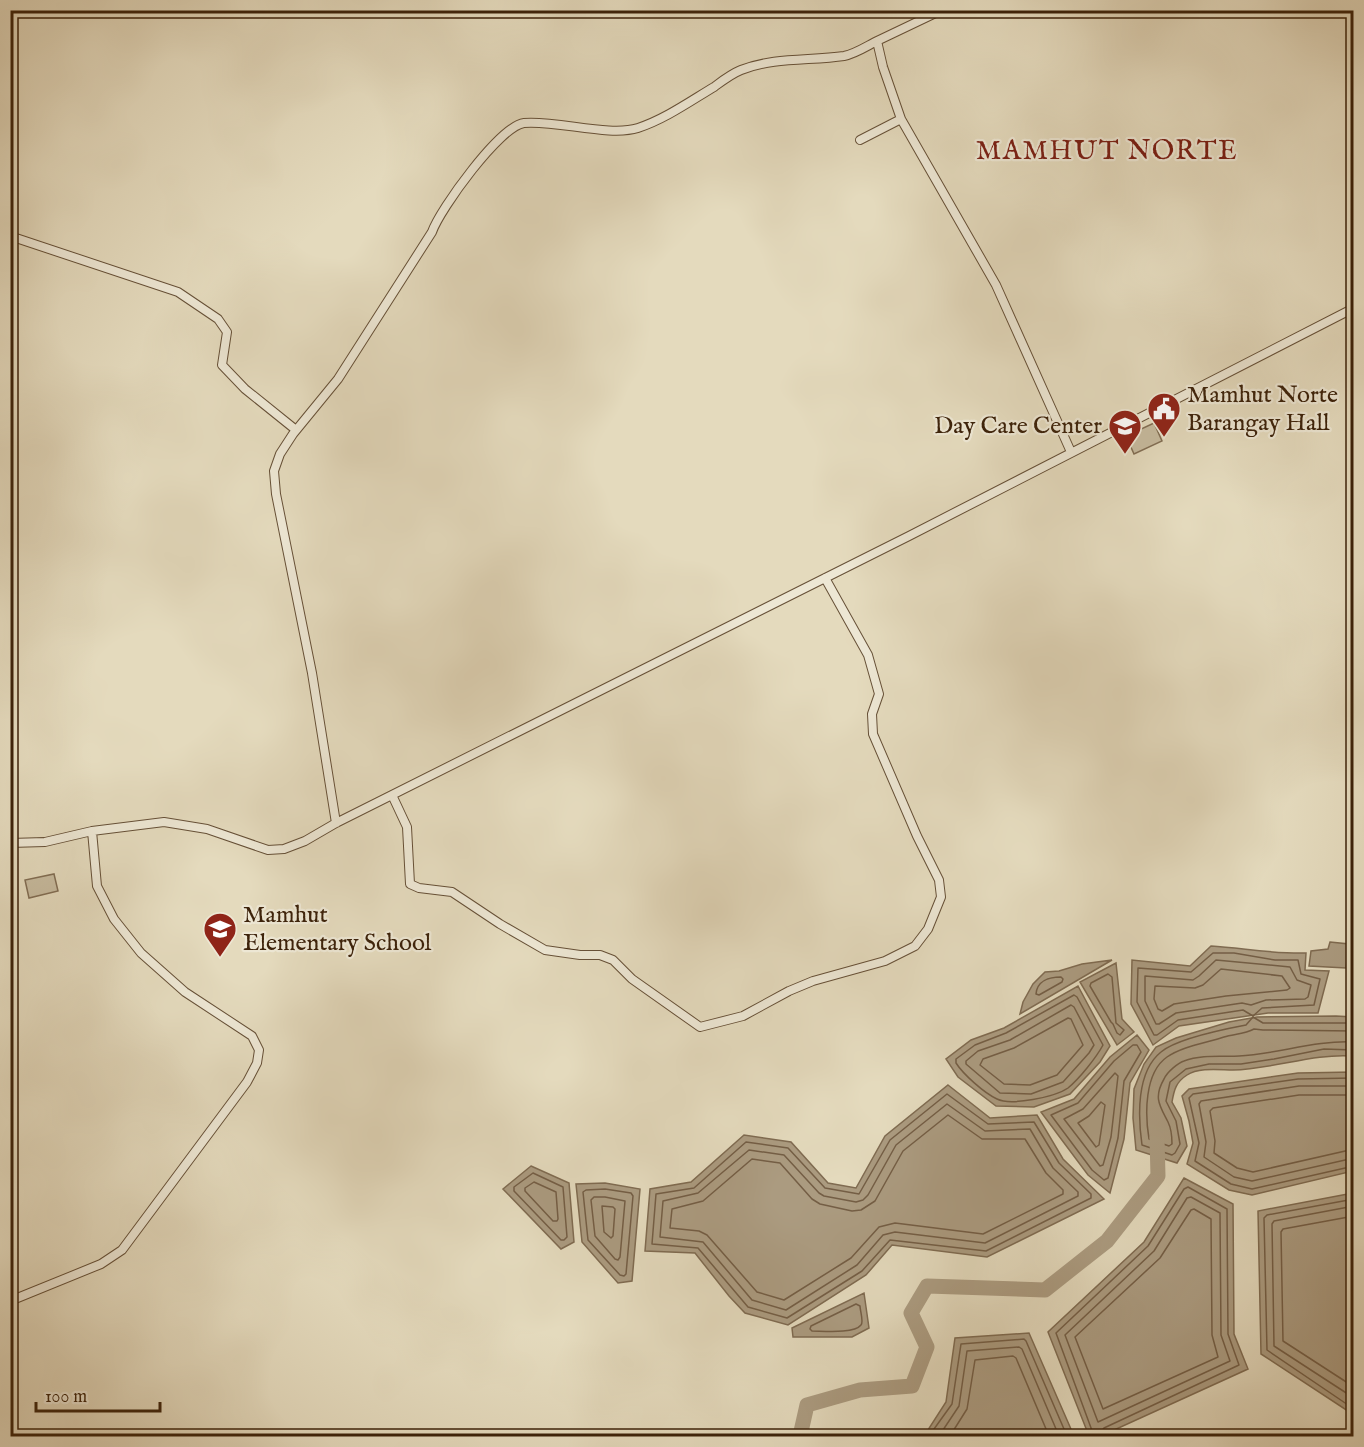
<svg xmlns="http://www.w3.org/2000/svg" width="1364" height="1447" font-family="'IM FELL English',serif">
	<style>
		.green { fill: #c7bb9f; stroke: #826e54; stroke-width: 1.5 }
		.water { fill: #ab9b80; stroke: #7f6b51; stroke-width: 1.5 }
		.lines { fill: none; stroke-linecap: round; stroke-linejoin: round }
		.shore { stroke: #745e45; stroke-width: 1.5 }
		.river { stroke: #ab9b80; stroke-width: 15 }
		.minor-casing { stroke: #665037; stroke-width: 10 }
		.minor { stroke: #ede7d4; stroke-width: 8 }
		.labels { text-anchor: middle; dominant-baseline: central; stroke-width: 4.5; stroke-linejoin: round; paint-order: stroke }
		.poi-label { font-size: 24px; fill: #3c220a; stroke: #ede7d4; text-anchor: start }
		.quarter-label { font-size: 27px; letter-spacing: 1.5px; fill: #7a1f14; stroke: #ede7d4 }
	</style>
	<rect width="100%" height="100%" fill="#e4dabd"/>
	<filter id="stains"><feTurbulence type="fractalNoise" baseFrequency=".00333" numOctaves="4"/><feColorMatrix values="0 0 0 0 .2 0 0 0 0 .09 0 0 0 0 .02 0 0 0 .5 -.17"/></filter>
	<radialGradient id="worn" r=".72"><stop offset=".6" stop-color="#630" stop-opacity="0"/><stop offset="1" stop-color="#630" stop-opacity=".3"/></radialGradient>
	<path class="green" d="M1154,423L1162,441L1134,454L1126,436Z
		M54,874L58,891L29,898L25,880Z"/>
	<path class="water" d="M1330,942L1349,944L1346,968L1309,966L1311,951L1328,949Z
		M1211,946C1243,948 1273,954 1306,953L1305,970L1329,971L1318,1013H1268L1179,1026L1153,1045L1131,1004L1132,960L1190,966Z
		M1112,960L1020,1014L1023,1002L1033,984L1045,972L1059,971L1082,964Z
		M1116,963L1122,1019L1134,1032L1117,1045L1080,982Z
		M1078,986L1110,1046L1100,1062L1070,1094L1034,1107L996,1106L958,1077L946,1059L971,1040L1004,1028Z
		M1336,1016L1353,1017V1056C1313,1053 1274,1069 1233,1070C1220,1070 1199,1067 1187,1075C1176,1082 1174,1090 1172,1102L1181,1118L1187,1146L1177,1163L1136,1150L1133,1118L1134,1089L1144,1064L1156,1047L1176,1038L1229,1022L1257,1017Z
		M1137,1035L1149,1050L1130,1083L1124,1139L1110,1193L1088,1175L1041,1112L1074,1099L1110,1057Z
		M1353,1072V1171L1252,1195L1229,1190L1187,1164L1193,1143L1189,1121L1182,1096L1189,1089L1298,1073Z
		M948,1085L990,1118L1037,1115L1063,1159L1104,1199L987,1257L892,1245L866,1275L788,1325L745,1313L729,1296L695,1253L645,1251L650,1189L691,1182L744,1135L791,1142L828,1183L856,1188L885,1136Z
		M531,1166L569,1183L574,1242L561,1249L503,1189Z
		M1184,1178L1233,1204L1234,1334L1248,1369L1101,1436H1089L1048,1332L1144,1242Z
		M605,1183L640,1189L632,1281L618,1283L582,1242L576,1184Z
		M1353,1193H1354L1353,1433L1348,1411L1261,1354L1258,1211Z
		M864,1293L869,1328L852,1337H793L792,1328Z
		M1029,1333L1074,1436H920L928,1430L946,1402L955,1338Z"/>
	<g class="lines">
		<path class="shore" d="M1213,953H1234L1275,960H1298L1301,974L1320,979L1314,1005L1262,1008L1253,1016L1243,1010L1178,1020L1157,1035H1154L1137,1002L1138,968L1191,972Z
			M1216,960L1290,967L1297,980L1311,985L1308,997L1305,999L1266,1000L1251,1005L1242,1003L1176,1013L1159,1024H1156L1145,1001V976L1193,980L1199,976Z
			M1221,969L1282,976L1290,988L1287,990L1226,996L1174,1004L1162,1011L1158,1009L1154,999L1155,986L1195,988L1203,985Z
			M1108,974L1112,977L1116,1023L1124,1030L1120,1035L1117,1033L1113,1024L1111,1022L1090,986L1091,983Z
			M1061,977L1063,979L1062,982L1039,995L1036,994C1037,981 1049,977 1061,977Z
			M1074,995L1077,997L1103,1045C1096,1058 1079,1079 1068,1088C1055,1097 1011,1106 997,1099C984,1093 963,1074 956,1063V1059L975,1045L1006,1033Z
			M1071,1005L1074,1007L1094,1045L1089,1053L1063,1082L1031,1094L1000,1093L966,1064V1061L978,1051L1010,1040Z
			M1068,1018L1071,1019L1083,1045L1057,1075L1030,1085L1004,1084L980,1065L983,1059L1014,1048Z
			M1354,1023H1263L1253,1017L1246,1025C1225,1029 1176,1039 1161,1052C1136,1072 1138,1117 1142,1145L1172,1155L1175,1153L1180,1144L1176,1121L1166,1101L1170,1082L1186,1069L1209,1064H1241L1274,1059L1324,1049L1354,1050
			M1354,1031L1263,1030L1254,1029C1245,1034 1234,1034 1224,1037C1206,1043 1183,1046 1167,1057C1144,1073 1145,1115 1149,1139L1169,1146L1172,1144C1172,1137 1171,1128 1168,1122C1160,1106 1153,1098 1164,1079C1167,1072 1178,1063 1184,1061C1202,1054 1222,1057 1239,1056C1278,1054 1315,1040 1354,1042
			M1133,1045H1137L1141,1052L1124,1081L1118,1138L1108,1178L1104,1180L1092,1170L1051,1115L1078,1103L1114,1061Z
			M1115,1073L1118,1076L1111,1137L1103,1165L1100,1166L1064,1119L1083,1109Z
			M1354,1078L1298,1079L1193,1094L1189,1098L1199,1143L1195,1161L1231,1184L1252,1189L1354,1166
			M1354,1086H1299L1201,1101L1199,1104L1206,1142L1204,1157L1234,1177L1252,1181L1354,1158
			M947,1094L988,1124L1034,1122L1059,1163L1091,1194V1198L986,1251L890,1240L862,1271L787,1318L748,1307L698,1248L652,1244L656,1194L694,1188L746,1142L788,1148L825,1188L859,1194L890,1140Z
			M1354,1095H1299L1213,1108L1210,1111L1215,1141L1214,1153L1237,1168L1253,1172L1354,1149
			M1101,1102L1105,1105L1099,1145L1096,1147L1078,1123L1089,1116Z
			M947,1104L985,1131L1030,1129L1053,1168L1078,1192V1196L985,1243L895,1232L883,1235L857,1265L786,1310L752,1300L703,1242L660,1237L663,1201L698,1193L749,1150L784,1155L819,1193L824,1196L856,1202L863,1200L868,1195L896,1145Z
			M948,1115L982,1139H1025L1046,1173L1063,1190V1194L983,1234L895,1223L879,1227L851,1258L784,1300L757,1292L707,1235L699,1231L670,1228L672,1209L703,1201L752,1159L780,1163L812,1199L820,1204L852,1211L861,1210L875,1201L903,1151Z
			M533,1173L563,1187L567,1237L564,1240H561L514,1191V1187Z
			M534,1182L556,1192L558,1219L557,1221H553L525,1191V1188Z
			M605,1189L631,1193L633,1196L626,1274L624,1276L620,1275L588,1240L583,1192L586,1190Z
			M594,1197H605L625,1201L620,1257L618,1260L615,1259L595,1236L591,1200Z
			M1191,1197L1220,1213L1221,1335L1230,1361L1098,1422L1065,1335L1154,1251L1187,1198Z
			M1354,1199L1267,1215L1264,1218L1267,1350L1354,1409
			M602,1206L613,1207L615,1209L613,1236L611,1238L604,1232Z
			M1354,1206L1274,1221L1272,1224L1274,1346L1354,1398
			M1194,1209L1211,1219L1212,1335L1218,1357L1103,1409L1075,1337L1160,1258L1191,1210Z
			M1354,1216L1283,1229L1281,1232L1283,1341L1354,1387
			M856,1304L860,1306C860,1311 864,1322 861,1325C854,1334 823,1331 812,1331L810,1329L811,1326Z
			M929,1436L952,1404L961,1344L1024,1339L1026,1341L1067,1436
			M939,1436L959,1406L967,1351L1019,1347L1022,1349L1059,1436
			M950,1436L967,1409L975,1360L1013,1356L1016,1358L1049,1436
			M1094,1436L1056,1333L1148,1246L1184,1189L1188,1187L1227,1209L1228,1334L1239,1365L1104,1428L1101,1432L1100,1436"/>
		<path class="river" d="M800,1436L807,1405L860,1390L912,1386L927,1347L911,1313L927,1286L1045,1290L1107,1241L1158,1176L1157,1138"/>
		<g class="minor-casing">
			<path id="minor" d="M942,10L877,41L883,67L901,119L996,285L1071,452
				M860,140L901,119
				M10,236L178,292L218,319L227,332L222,365L245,389L296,430
				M392,795L407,827L410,884L419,888L452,892L500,924L545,950L580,955H600L613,960L632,979L700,1027L743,1016L789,991L813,981L885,961L915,946L928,929L941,897L939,880L917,836L873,734L872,714L879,694L868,655L825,578
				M336,823L312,673L276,494L274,471L280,454L293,434L338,379L432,232C440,209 500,126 524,123C557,120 609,137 638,128C665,119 689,102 714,87C722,81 731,74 741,70C774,57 810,61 844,56C855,54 867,46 877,41
				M10,843L45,842L92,831L164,822L207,829L268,850L284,849L305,841L336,823L909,536L1354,308
				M10,1301L101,1264L122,1250L247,1082L257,1063L259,1050L252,1036L185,992L141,953L114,919L97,886L92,831"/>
		</g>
		<use href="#minor" class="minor"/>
	</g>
	<defs>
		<g id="civic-pin" transform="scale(1.725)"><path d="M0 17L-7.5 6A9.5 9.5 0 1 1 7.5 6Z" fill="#8f2418" stroke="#ede7d4"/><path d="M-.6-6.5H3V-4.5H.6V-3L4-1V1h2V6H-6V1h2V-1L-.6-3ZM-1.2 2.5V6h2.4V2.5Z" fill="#fff"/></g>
		<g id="school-pin" transform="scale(1.725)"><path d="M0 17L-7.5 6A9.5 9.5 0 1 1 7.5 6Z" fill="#8f2418" stroke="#ede7d4"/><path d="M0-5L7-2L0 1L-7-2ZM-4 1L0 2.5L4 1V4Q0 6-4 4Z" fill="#fff"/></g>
	</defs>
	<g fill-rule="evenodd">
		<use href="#civic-pin" x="1164" y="409"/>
		<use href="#school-pin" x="1125" y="426"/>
		<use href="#school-pin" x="220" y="929"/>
	</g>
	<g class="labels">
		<g class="poi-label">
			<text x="1187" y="395">Mamhut Norte<tspan x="1187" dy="28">Barangay Hall</tspan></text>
			<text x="1102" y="426" text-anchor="end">Day Care Center</text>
			<text x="243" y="915">Mamhut<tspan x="243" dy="28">Elementary School</tspan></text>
		</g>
		<g class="quarter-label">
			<text x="1107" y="152">MAMHUT NORTE</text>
		</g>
	</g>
	<rect width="1364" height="1447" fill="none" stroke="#e4dabd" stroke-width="36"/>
	<rect x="12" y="12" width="1340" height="1423" fill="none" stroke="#3c220a" stroke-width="3"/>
	<rect x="18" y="18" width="1328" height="1411" fill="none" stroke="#3c220a" stroke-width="1.5"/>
	<path d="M36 1402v9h124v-9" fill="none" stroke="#3c220a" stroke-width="3"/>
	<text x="45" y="1402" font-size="18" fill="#3c220a" stroke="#ede7d4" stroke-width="4.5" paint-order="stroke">100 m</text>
	<rect width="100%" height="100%" filter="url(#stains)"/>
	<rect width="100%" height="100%" fill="url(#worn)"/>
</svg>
